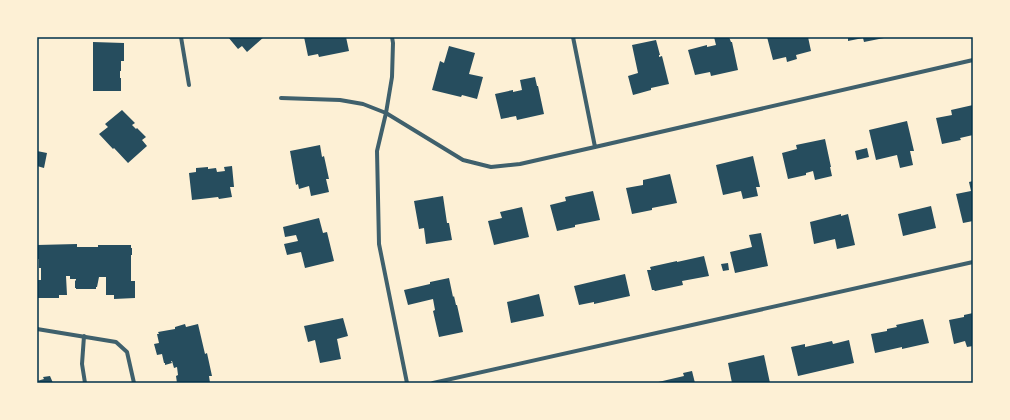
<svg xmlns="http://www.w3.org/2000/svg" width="1010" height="420" font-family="'Exo 2',sans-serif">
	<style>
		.building { fill: #264d5e }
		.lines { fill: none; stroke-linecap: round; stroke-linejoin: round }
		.minor { stroke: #3f606c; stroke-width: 4 }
		.neatline { fill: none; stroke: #003049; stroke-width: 1.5 }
	</style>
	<rect width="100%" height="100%" fill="#fdf0d5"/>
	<path class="building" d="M228,37H264L247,52L242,46L238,49Z
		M304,37H346L349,51L319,57L318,54L308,56Z
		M714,37H729L731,42H732L738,70L711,76L710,72L695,75L688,50L707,45V47L716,45Z
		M767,37H808L811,51L796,55L797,59L787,62L786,57L773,60Z
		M848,37H884V38L864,42L863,38L848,41Z
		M656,40L660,55H659V57L662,56L669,84L651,88V90L633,95L628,76L638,73L632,45Z
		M93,42L124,43V61H121V71H120V78H121V91H93Z
		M449,46L475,53L469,74L483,77L477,99L462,95L461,97L432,90L440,61L444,63Z
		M535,77L537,86H538L544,114L517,120L516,116L501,119L495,94L513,90V92L522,90L520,80Z
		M973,105V135L960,138L961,140L942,144L936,118L952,115L951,110Z
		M122,110L135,123L132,125L136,129L137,128L146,137L142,140L147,146L128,163L114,148L113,149L99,134L108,127L105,124Z
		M907,121L914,151H910L913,165L900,168L897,155L876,160L869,130Z
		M825,139L831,167H830L832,176L815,180L813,171L806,173V175L788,179L782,153L797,149L796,145Z
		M320,145L322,157L324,156L329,179H326L329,192L311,196L309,186L299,189L298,184L296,185L290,151Z
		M867,148L869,157L857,160L855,151Z
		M37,151L47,153L44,168L37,166Z
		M753,156L760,187H756L758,196L743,199L741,191L723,195L716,165Z
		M232,166L234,187H230L232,197L219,199L218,197L192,200L189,173L196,172V168L208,167V169L216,168L217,172L225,171L224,167Z
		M670,174L677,203L652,208V210L632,214L626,188L643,185V180Z
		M973,181V221L963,223L956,194L971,191L969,182Z
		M593,191L600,220L575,225V227L557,231L550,205L566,201L565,197Z
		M443,196L447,223H449L452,240L426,244L424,228L419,229L414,201Z
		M931,206L936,228L903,236L898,214Z
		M522,207L529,237L494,245L488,221L502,218L500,212Z
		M841,214V216L848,214L855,245L837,249L835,239L814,244L810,222Z
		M319,218L323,233L327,232L334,261L305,268L301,252L287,255L284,244L298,241L296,235L285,237L283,227Z
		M761,233L768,266L735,273L730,252L752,247L749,235Z
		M77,244V247H98V245H131V248H132V255H131V281H135V298L114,299V295H106V277H99L97,287H96V289H76V288H75V281L76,280V279H70V276H66L67,295H59V298H37V280H41V268H39V259H37V245Z
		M704,256L709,276L682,281L683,285L655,291L654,290H652L647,270H651L650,267L677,261V262Z
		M728,263L729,270L723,271L721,264Z
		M625,274L630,296L594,304V302L579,305L574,286Z
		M449,278L453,297L454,296L456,305H457L463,332L439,337L433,311L435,310L433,299L408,305L404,290L430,284V282Z
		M539,294L544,316L511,323L507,302Z
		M973,313V346L967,347L965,341L954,344L949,320L964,317V315Z
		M343,318L348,336L337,339L341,359L320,363L315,340L308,342L304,326Z
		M923,319L929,343L902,349V347L875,353L871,334L887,331V329L897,327L896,325Z
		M185,324L186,327L198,324L205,354L207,353L212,376H209L210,383H177L176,376L178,375L177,367L174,368L172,361H171L172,363L165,365V363H164L162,354L157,355L154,344L159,343L157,334H159L158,332L175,329V327Z
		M849,340L854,363L798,376L791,347L805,344V347L832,341L833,344Z
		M764,355L770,383H732L728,363Z
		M692,371L695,383H654L684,376L683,373Z
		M50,376L53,383H37V381L44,379L43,377Z"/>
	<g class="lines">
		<path class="minor" d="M181,37L189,85
			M392,37L393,43L392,77L386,113L377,151L379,244L407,383
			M573,37L595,147
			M281,98L340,100L363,104L386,113L463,160L491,167L520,164L595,147L973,60
			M37,329L116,342L127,352L134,383
			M84,336L82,364L85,383
			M433,383L973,262"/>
	</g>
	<rect width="1010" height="420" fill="none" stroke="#fdf0d5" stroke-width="76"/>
	<rect x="38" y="38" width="934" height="344" class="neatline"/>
</svg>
